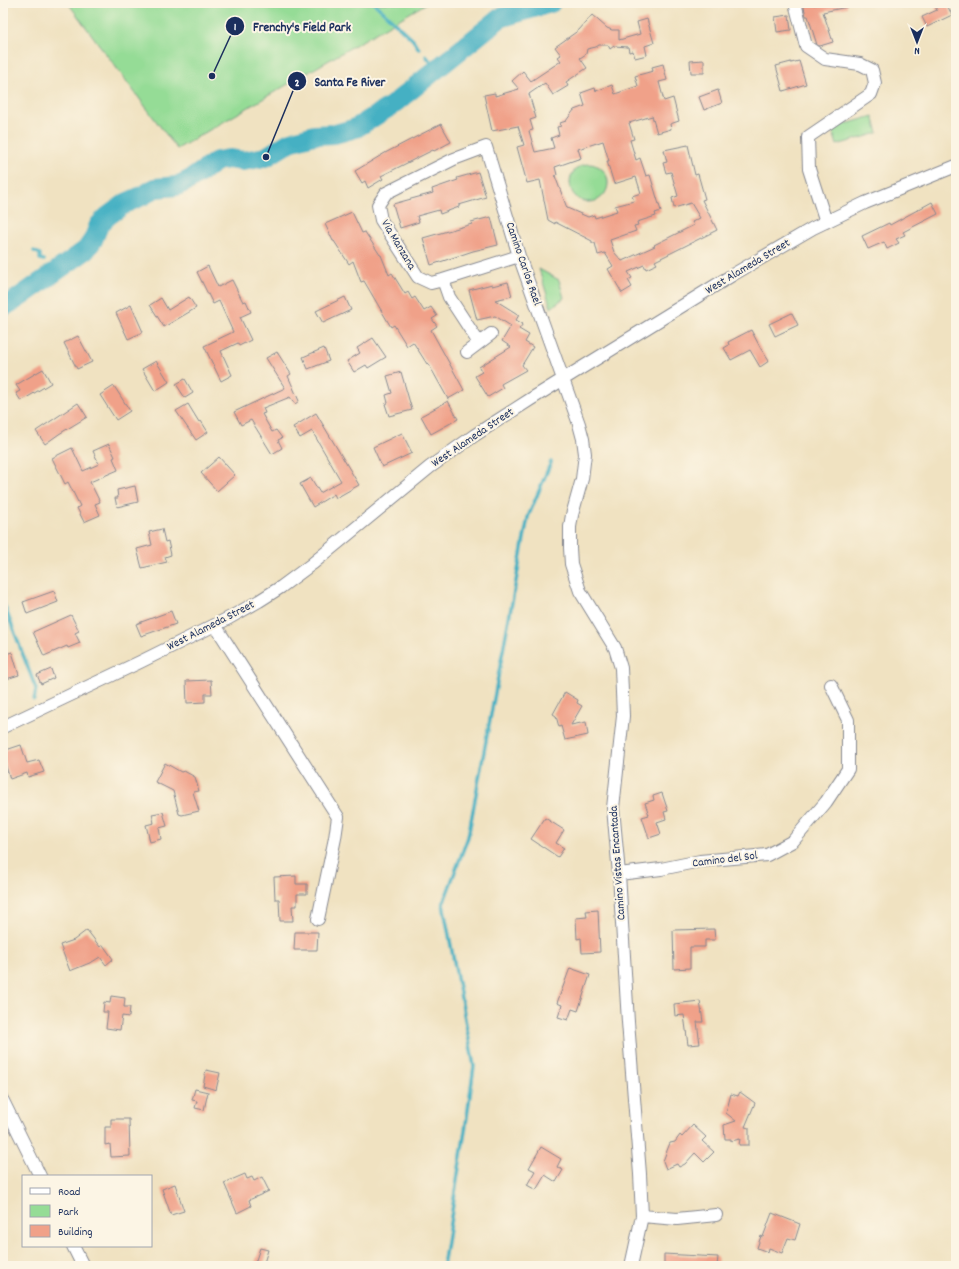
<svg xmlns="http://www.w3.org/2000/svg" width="959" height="1269" font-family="Dekko,sans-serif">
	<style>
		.green { fill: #95dc96; stroke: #58867a }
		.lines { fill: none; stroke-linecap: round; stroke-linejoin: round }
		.stream { stroke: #45b0c3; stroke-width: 3.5 }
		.river { stroke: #45b0c3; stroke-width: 20 }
		.building { fill: #f0a189; fill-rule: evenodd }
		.minor-casing { stroke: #868890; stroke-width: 14 }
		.minor { stroke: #fff; stroke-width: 12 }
		.labels { text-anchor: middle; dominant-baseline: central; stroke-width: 4; stroke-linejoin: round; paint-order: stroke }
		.street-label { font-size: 12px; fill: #1b2f5e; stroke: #fcf5e5 }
		.leader { fill: none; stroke: #1b2f5e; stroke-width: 1.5 }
		.callout-dot { fill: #1b2f5e; stroke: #fcf5e5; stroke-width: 1.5 }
		.mark-label { font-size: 12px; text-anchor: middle; font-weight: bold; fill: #fff }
		.callout-label { font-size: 13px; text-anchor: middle; font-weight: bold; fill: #1b2f5e; stroke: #fcf5e5; stroke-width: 4; stroke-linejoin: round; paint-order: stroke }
	</style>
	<rect width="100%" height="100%" fill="#fcf5e5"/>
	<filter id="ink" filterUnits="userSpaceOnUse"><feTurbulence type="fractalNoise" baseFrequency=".025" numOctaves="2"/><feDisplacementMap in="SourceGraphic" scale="8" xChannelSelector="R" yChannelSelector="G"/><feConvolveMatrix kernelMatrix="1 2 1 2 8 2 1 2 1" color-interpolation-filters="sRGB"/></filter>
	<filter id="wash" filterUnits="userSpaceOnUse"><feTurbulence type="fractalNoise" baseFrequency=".012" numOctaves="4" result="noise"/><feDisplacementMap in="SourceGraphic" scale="16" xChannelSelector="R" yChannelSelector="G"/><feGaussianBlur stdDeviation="0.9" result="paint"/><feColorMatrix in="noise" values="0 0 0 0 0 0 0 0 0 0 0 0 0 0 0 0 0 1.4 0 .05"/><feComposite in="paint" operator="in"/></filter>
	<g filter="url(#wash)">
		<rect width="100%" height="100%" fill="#f0e2c1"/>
		<path class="green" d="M68,3H427L177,149Z
			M873,116L878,133L837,145L832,128Z
			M570 183a19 19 0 1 1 38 0a19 19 0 1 1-38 0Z
			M539,269L559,280L564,298L551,308Z"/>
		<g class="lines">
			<path class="stream" d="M374,3L413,40L419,49
				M426,56L437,69
				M34,251L40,254V259L44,260
				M3,602L36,689L34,700
				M443,1266L465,1131L474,1066L443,904L468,837L528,517L551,462"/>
			<path class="river" d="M3,307L17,299L86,250L93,240L99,225L108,216L126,203L144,195L155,188L177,186L191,179L217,161L229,159L243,161L266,157L290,142L314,135L335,134L356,128L391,106L500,18L551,3"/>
		</g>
		<g id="blocks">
			<path class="building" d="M803,3H813L814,5L825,3H847V7L823,12L833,42L820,46L817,45L808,16H806Z
				M933,3H946L952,15L927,27L922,17L937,10Z
				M592,15L607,28L612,30H619V40L640,34L637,22L647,19L654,43L645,46L647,55L635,58L633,51L629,52L628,47L614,46L610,49L608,45H599L596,47L587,49L586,54L580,58L587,68L566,82L568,86L553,95L545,83L529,94L536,118L530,120L533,130L529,131L535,152L554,148L551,138L559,135L557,127L561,126L560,123L566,121L574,110L585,106L581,93L595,88L596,91L612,85L615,94L638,86L635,76L653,71L652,67L663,64L667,80L659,82L664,101L673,98L679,121L670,124L671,129L657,133L652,116L629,123L634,139L630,140L636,160L640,158L646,176L650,175L661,211L655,213L656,216L637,222L638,225L634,226L636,231L610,240L614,252L622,261L655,246L654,245L694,225L692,222L700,218L691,203L674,208L672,198L678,196L671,172L666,173L663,163L667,162L664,150L688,145L695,175L698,174L705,199L702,200L717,230L655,261L657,264L646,269L644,265L628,272L632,278L628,280L632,287L622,293L608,269L613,266L605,253L598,255L595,243H592V241L555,222V224L548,220L540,180L527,183L517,147L524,145L518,126L492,131L484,95L495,93V96L519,89L512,81L523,71L531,81L561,61L558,57L561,55L555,47L579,30ZM603,141L609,161H607L614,184L636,177L641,193L632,196L634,201L615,206L617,211L595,218L594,215L588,217L567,208L555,176L557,175L555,167L581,158L578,149Z
				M789,15L791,30L777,32L775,17Z
				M704,60V73H691L690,61Z
				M799,61L806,84L783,91L776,66L791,62V63Z
				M718,90L722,103L704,110L699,97Z
				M441,124L451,142L434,151L433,150L381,176L383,179L368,188L365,181L362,183L355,171L385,153Z
				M478,172L486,197L459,205V207L440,214L439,210L417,216L419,222L400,228L393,204L433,193L432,189L458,180L457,178Z
				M932,202L938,214L903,232L905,235L896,239L899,243L887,249L884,242L868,249L862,236L889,223L890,225Z
				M352,212L362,233L365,232L380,255H381L389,275L392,273L405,294L408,292L412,299L415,297L424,311L431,307L437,316L432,319L437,326L431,330L464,390L448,399L428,363L427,364L413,342L407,346L394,325L391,327L364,281L361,282L353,261L349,264L334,241H333L325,224Z
				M491,217L498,245L473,251L431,265L423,238L472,224L471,222Z
				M208,266L218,287L232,280L243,302L246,301L251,312L240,317L251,340L239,346L238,343L221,351L232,375L221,381L204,346L233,332L219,301L213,304L197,272Z
				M508,282L512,296L495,300L519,315L516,320L523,324L519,329L529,335L525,342L533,347L522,365L526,370L501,384L503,388L488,397L475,376L482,372L479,367L511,347L502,341L511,326L495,316L477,320L469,290L492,284V286Z
				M189,297L196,308L164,327L150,305L161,298L168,310Z
				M345,297L351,310L323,323L316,311Z
				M131,305L143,332L128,339L116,313Z
				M792,313L798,325L775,336L769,324Z
				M751,330L761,349L769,361L760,367L750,350L731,360L724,348L729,345L728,342Z
				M78,336L92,362L77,369L64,343Z
				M373,338L386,357L368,368L366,365L354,372L347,361L360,353L357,348Z
				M324,348L329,361L308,369L303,357Z
				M277,352L291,374L288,376L299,401L295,404L290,397L263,408L265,413L262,414L272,432L276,430L282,438L278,440L282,448L272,454L251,420L241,425L234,412L285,388L266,358Z
				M156,361L169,382L155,391L142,369Z
				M43,369L51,383L21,401L16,393L20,391L16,385Z
				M401,372L412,410L389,416L385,404L388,403L386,395L392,393L387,376Z
				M185,379L193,393L185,398L176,384Z
				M114,386L130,411L116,420L100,395Z
				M448,401L458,419L431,434L421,416Z
				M78,403L87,417L59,434L45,444L36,431Z
				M188,404L199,422L201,421L208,432L196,440L176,411Z
				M316,413L359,485L336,498L334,494L313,507L300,484L311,478L320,493L341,481L312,431L300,438L293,427Z
				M402,433L412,453L382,467L373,447Z
				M109,444L115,457L113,458L118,470L90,482L100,502L95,504L100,515L84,522L77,508L80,506L68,482L65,484L52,458L72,448L83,471L99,464L93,451Z
				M219,457L235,475L217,491L201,473Z
				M135,486L138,502L117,507L115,498H118L117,490Z
				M162,529L165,542L168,541L171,555L165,557L167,562L142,568L137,549L152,545L149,532Z
				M54,591L58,602L27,614L23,602Z
				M171,611L176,624L141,636L136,624Z
				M71,615L79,631L75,633L80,643L68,648L67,646L44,656L33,632Z
				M12,652L19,675L3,680V655Z
				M51,669L54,678L41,684L37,675Z
				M211,680L212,694H205V702L187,703L186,681Z
				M565,692L578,700L577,703L582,706L571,725L586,722L588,735L565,740L561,726L559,727L556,716L553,714Z
				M21,745L27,763L39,760L44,772L28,777L27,773L10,779L3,757V751Z
				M165,763L181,772L184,771L195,777L199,791L193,792L199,811L182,815L179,814L173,791L155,782Z
				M662,793L668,811L664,812L666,819L657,822L661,834L649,838L642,817L649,815L645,803L654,800L653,796Z
				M163,812L167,826L159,828L161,839L150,842L146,825L154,823L152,814Z
				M545,818L564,830L556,843L564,848L558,857L531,839Z
				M296,876V884H307V894H297V906H292L293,921H280L279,899H275L274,877Z
				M598,910L600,952L582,953L581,938L577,939L576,918L587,917L586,911Z
				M714,929L715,940H705V947H690V968L674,969L673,930Z
				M87,930L100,947L103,945L113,959L106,965L100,957L92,962L70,971L60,945L74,940Z
				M295,932H318L317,950H294Z
				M570,968L590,975L578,1011L572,1009L568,1020L558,1017L562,1005L557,1003Z
				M111,996L125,998L124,1007H130L129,1017L122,1016L120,1030L106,1028L108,1012H103L104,1002L110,1003Z
				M700,1001L703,1022H697L700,1044L688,1045L684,1015L675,1016L674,1004Z
				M206,1070L220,1073L216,1090L203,1086Z
				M195,1089L208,1092L204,1110L195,1108L197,1101L192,1100Z
				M740,1092L755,1103L745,1127L749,1128V1145H739L740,1139L731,1141V1139H725L724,1125L736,1121L726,1113L731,1094L738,1096Z
				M111,1119H129L130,1156L111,1157L110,1144L105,1145V1127H111Z
				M693,1125L706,1137L702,1141L714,1152L704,1162L695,1153L685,1164L679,1167L677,1164L666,1169L663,1161L670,1143L675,1142L680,1135L682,1137Z
				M541,1147L561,1159L557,1167L563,1170L556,1182L545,1175L536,1190L527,1185L535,1171L529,1168Z
				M245,1174L247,1179L252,1177L254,1181L262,1177L269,1191L249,1200L251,1206L237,1213L224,1183Z
				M175,1184L184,1211L171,1215L162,1189Z
				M772,1213L800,1224L795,1240L788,1238L782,1253L769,1248L768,1252L757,1248L761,1236L763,1237Z
				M260,1248L268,1250L263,1266H254Z
				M664,1254L718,1257L717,1266H664Z"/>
		</g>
	</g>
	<g filter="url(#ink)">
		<use href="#blocks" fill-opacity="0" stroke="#868890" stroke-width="1"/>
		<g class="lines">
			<g class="minor-casing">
				<path id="minor" d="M795,3L806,46L825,59L860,64L872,70L875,83L871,94L808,137L809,169L826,222
					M519,256L443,280L431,283L418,277L381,220L378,205L386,193L454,159L486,147L519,256L579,424L583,439L585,454L582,479L572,515L570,527V548L571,564L580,591L615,648L621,668L623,716L613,808L619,874L628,1022L640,1174L642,1216L631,1266
					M443,280L449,297L479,343
					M467,352L491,334
					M215,625L338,817L335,838L318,919
					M3,727L140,662L229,618L259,601L281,587L312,564L430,467L475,435L531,399L734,274L813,228L865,203L956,166
					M619,874L661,869L700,861L767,855L793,841L826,802L848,769V720L831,685
					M3,1101L40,1176
					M642,1216L677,1219L716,1215
					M73,1246L83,1266"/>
			</g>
			<use href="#minor" class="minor"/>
		</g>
	</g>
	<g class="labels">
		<g class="street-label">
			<text transform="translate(398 245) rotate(59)">Via Manzana</text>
			<text transform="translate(523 264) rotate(71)">Camino Carlos Rael</text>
			<text transform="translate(748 267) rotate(-31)">West Alameda Street</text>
			<text transform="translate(473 438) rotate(-34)">West Alameda Street</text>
			<text transform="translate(211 626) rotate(-27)">West Alameda Street</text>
			<text transform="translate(725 860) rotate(-7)">Camino del Sol</text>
			<text transform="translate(618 863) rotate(-94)">Camino Vistas Encantada</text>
		</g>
	</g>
	<path class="leader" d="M212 76L235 26M266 157L297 81"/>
	<g class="callout-dot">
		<circle cx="212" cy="76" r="4"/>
		<circle cx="266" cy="157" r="4"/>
		<circle cx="235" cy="26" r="10"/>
		<circle cx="297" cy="81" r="10"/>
	</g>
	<g class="mark-label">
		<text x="235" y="30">1</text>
		<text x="297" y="86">2</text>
	</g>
	<g class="callout-label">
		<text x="302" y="31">Frenchy's Field Park</text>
		<text x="350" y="86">Santa Fe River</text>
	</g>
	<rect width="959" height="1269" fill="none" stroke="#fcf5e5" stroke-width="16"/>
	<rect x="22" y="1175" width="130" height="72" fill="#fcf5e5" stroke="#a2a6af"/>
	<rect x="30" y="1188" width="20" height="6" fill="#ffffff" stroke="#a2a6af"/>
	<text x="58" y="1195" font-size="12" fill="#1b2f5e">Road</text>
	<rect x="30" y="1205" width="20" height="12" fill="#95dc96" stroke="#a2a6af"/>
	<text x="58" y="1215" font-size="12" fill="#1b2f5e">Park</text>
	<rect x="30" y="1225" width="20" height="12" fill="#f0a189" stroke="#a2a6af"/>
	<text x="58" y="1235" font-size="12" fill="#1b2f5e">Building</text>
	<g transform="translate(917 42) rotate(180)" stroke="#fcf5e5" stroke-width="3" paint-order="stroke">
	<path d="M0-3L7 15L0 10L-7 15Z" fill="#1b2f5e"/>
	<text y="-6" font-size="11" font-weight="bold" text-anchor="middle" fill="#1b2f5e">N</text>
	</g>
</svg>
